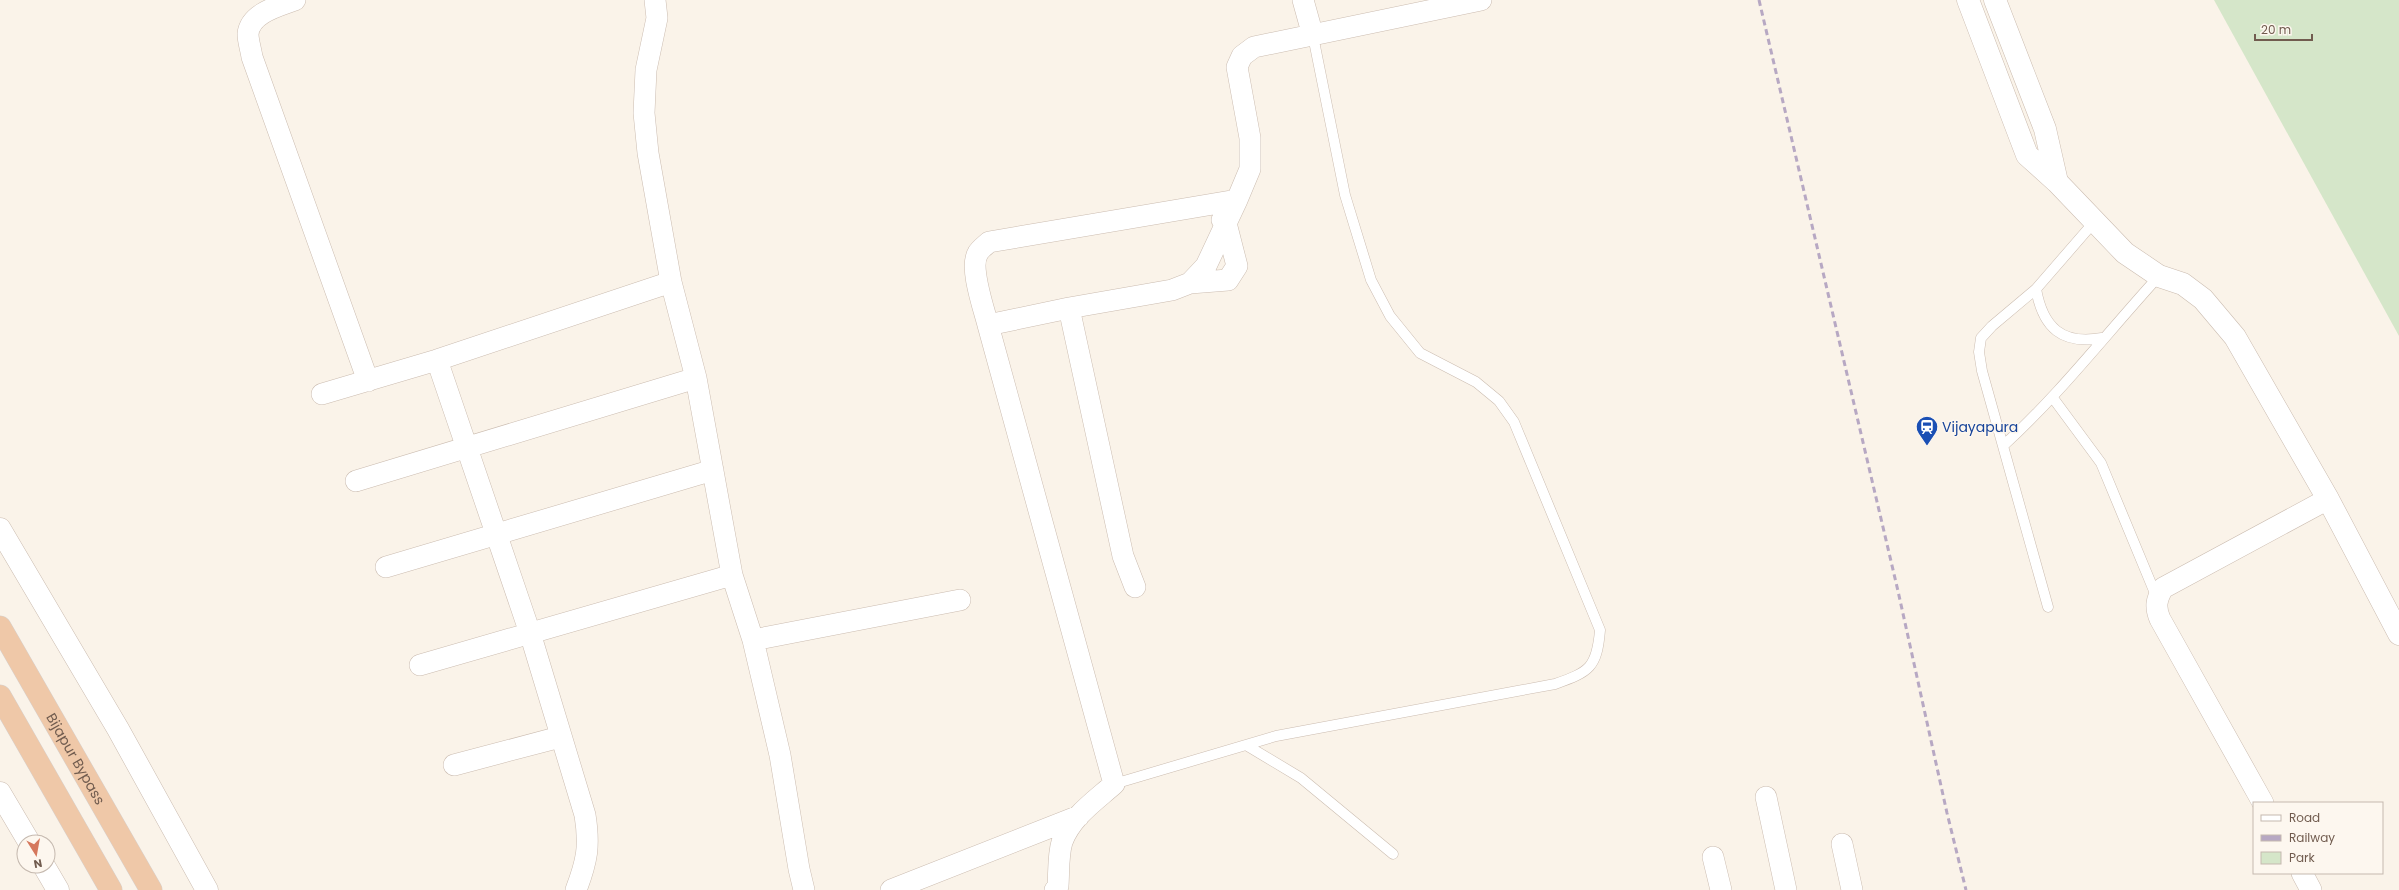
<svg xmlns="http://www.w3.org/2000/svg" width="2399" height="890" font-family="Poppins,sans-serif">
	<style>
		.green { fill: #d5e6c9 }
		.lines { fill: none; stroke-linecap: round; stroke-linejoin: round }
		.service-casing { stroke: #cbbcb0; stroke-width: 11 }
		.minor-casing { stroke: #cbbcb0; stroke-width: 22 }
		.tertiary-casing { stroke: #cbbcb0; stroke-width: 23 }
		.trunk-casing { stroke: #d7d1ce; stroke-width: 23 }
		.service { stroke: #fff; stroke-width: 10 }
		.minor { stroke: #fff; stroke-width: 21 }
		.tertiary { stroke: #fff; stroke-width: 22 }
		.trunk { stroke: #efc8a8; stroke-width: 22 }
		.rail { stroke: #b7a8c3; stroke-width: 3; stroke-dasharray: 6 4; stroke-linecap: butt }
		.labels { text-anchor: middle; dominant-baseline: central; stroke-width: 3; stroke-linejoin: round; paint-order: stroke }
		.transit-label { font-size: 14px; fill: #164399; stroke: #fdf7ef; text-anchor: start }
		.street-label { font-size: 14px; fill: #715c4f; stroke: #fdf7ef }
	</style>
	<rect width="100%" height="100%" fill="#faf3e9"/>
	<path class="green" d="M2214,0H2399V336Z"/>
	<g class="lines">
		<g class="service-casing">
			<path id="service" d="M2036,289C2043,328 2062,345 2102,338
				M2053,398L2101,463L2157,598
				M2004,445C2060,394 2107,333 2159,276
				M2048,607L1982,371L1979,352L1981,338L1992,326L2036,289L2095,221
				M1246,745L1301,778L1393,854
				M1114,784L1276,736L1555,684C1589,672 1597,668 1600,630L1514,422L1499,401L1476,382L1420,353L1390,316L1371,280L1345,195L1313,36"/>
		</g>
		<g class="minor-casing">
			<path id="minor" d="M295,0C279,6 250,13 248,34C248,41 251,50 252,57L368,381
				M655,0L657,18L646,70L644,113L648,153L671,282L696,378L732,575L753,640L780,755L799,869L804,890
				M1303,0L1313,36
				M1190,283L1228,280L1237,266L1226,223L1222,220
				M1069,308L1123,556L1135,587
				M988,325L1069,308L1172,290L1190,283L1206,266L1237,200
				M437,360L530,633L585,815C590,846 587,861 576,890
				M322,394L437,360L671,282
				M356,481L696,378
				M386,567L713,470
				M753,640L960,600
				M420,665L732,575
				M454,765L560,737
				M1766,797L1786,890
				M2263,803L2160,619C2155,607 2156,600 2163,588L2328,499
				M1842,844L1852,890
				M1713,857L1721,890
				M2302,873L2311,890
				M891,890L1079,816
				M1055,890L1058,886C1059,872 1058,855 1062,842C1071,817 1095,801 1114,784L988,325C984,309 969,267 978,253C980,249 986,245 989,242L1237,200L1250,169V138L1237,67L1242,56L1254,47L1481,0"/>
		</g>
		<g class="tertiary-casing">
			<path id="tertiary" d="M1968,0L2027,155L2057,182L2125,253L2159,276L2183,284L2203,299L2235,337L2328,499L2399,634
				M1995,0L2045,129L2057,182
				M0,529L118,729L207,890
				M0,793L29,842
				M44,866L58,890"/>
		</g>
		<g class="trunk-casing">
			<g id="trunk">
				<path id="s1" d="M0,627L151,890"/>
				<path d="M0,696L111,890"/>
			</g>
		</g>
		<use href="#service" class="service"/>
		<use href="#minor" class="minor"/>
		<use href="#tertiary" class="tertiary"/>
		<use href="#trunk" class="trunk"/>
		<path class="rail" d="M1759,0L1898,591L1947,813L1966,890"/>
	</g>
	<defs>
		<g id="station-pin" transform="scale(1.15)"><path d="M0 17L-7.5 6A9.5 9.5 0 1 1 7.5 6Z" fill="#1a4fb4" stroke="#fdf7ef"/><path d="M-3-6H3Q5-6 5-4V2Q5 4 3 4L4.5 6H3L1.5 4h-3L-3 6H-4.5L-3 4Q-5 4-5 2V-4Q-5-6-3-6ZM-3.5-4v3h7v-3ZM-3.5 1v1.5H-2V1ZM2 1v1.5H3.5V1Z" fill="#fff"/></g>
	</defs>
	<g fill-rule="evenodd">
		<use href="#station-pin" x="1927" y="427"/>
	</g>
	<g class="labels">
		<g class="transit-label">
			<text x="1942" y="427">Vijayapura</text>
		</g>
		<g class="street-label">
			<text stroke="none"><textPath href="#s1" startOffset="152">Bijapur Bypass</textPath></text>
		</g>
	</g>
	<rect x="2253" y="802" width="130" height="72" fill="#fdf7ef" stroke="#c5b9af"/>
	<rect x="2261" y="815" width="20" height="6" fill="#ffffff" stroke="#c5b9af"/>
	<text x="2289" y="822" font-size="12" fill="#715c4f">Road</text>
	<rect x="2261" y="835" width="20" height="6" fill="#b7a8c3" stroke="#c5b9af"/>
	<text x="2289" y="842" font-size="12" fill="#715c4f">Railway</text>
	<rect x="2261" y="852" width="20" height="12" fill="#d5e6c9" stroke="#c5b9af"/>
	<text x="2289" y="862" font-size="12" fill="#715c4f">Park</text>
	<g transform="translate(36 854) rotate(169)"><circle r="19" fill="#fdf7ef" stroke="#c5b9af"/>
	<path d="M0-3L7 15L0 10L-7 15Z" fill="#d5785d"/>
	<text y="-6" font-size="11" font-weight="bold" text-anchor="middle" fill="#715c4f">N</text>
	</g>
	<path d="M2255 34v6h57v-6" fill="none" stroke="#715c4f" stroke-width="2"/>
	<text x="2261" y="34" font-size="12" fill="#715c4f" stroke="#fdf7ef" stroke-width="3" paint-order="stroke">20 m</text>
</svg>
